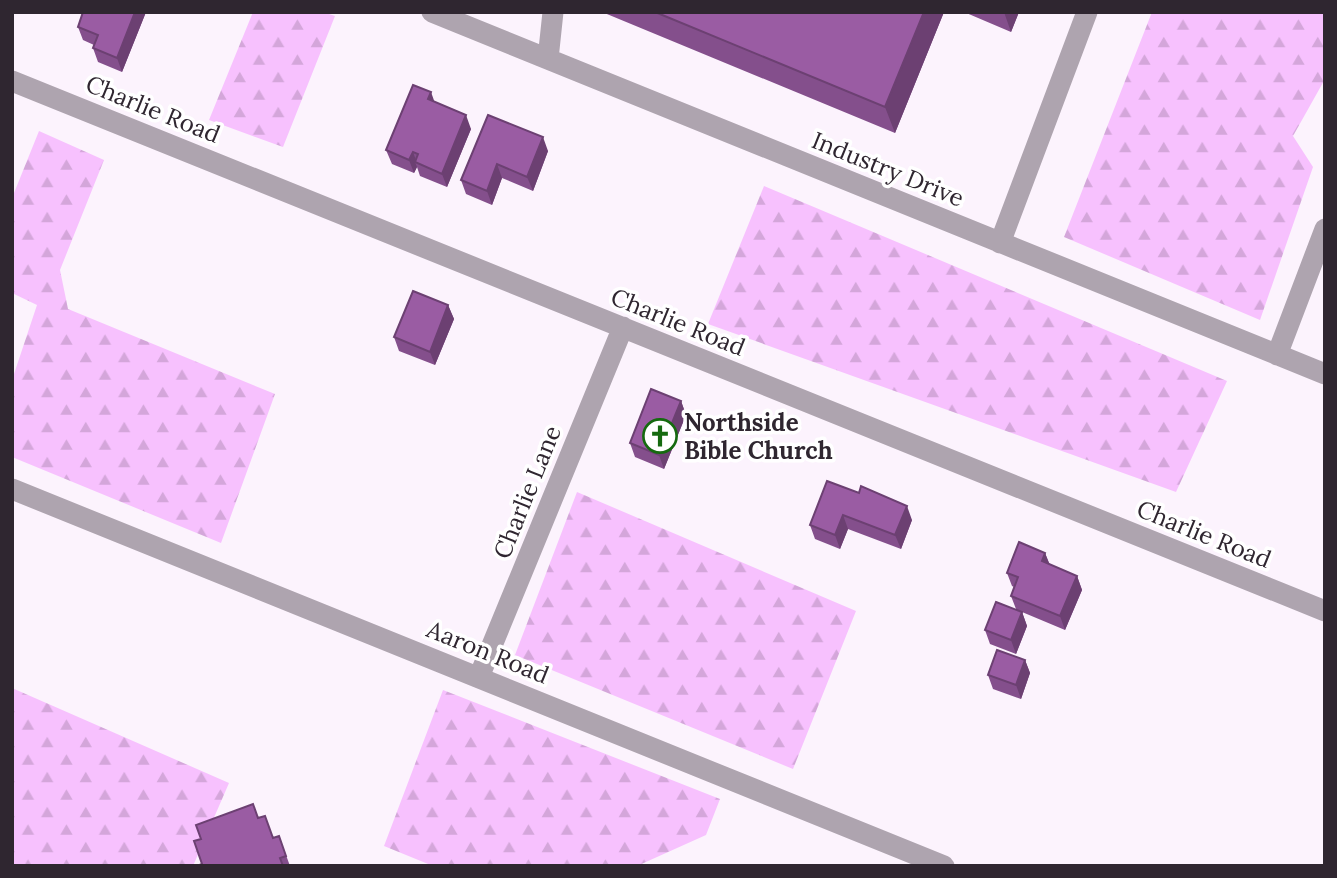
<svg xmlns="http://www.w3.org/2000/svg" width="1337" height="878" font-family="Lora,serif">
	<style>
		.forest { fill: url(#forest-firs) }
		.lines { fill: none; stroke-linecap: round; stroke-linejoin: round }
		.minor { stroke: #aea4af; stroke-width: 21 }
		.wall { fill: #844f8c }
		.shaded-wall { fill: #6c4072 }
		.building { fill: #9a5ca3; stroke: #6c4072; stroke-width: 2 }
		.labels { text-anchor: middle; dominant-baseline: central; stroke-width: 7; stroke-linejoin: round; paint-order: stroke }
		.street-label { font-size: 24px; fill: #2f2630; stroke: #fff }
		.poi-label { font-size: 24px; font-weight: bold; fill: #2f2630; stroke: #fff; text-anchor: start }
	</style>
	<defs>
		<pattern id="forest-firs" width="22" height="20" patternUnits="userSpaceOnUse" patternTransform="scale(1.75)"><rect width="22" height="20" fill="#f7c1fe"/><path d="M5 1l3.5 6h-7zM16 11l3.5 6h-7z" fill="#d4a6da"/></pattern>
	</defs>
	<rect width="100%" height="100%" fill="#fcf3fd"/>
	<path class="forest" d="M253,12H323L335,16L283,147L209,120Z
		M1152,12H1325V79L1293,136L1313,167L1260,320L1064,237Z
		M39,131L104,160L60,270L68,309L275,394L221,543L12,457V380L37,305L12,293V198Z
		M764,186L1227,381L1176,492L708,324Z
		M577,492L856,611L793,769L515,655Z
		M12,688L229,783L193,866H12Z
		M443,690L720,799L706,835L637,866H433L384,846Z"/>
	<g class="lines">
		<path class="minor" d="M432,12L1325,374
			M548,59L553,12
			M12,81L1325,611
			M1000,243L1087,12
			M1277,355L1325,229
			M12,489L944,866
			M479,677L623,327"/>
	</g>
	<path class="wall" d="M146,12L122,72L98,62L93,48L94,45L83,40L78,27Z
		M602,12H944L895,133Z
		M964,12H1019L1011,32Z
		M434,102L471,129L447,187L420,176L417,167L414,173L392,164L386,150Z
		M488,115L548,151L533,191L502,178L492,205L466,194L461,180Z
		M448,305L454,319L435,365L399,351L394,337Z
		M681,401L686,415L664,469L635,457L630,443Z
		M827,481L912,520L901,549L848,529L840,549L815,539L810,525Z
		M1045,553L1050,565L1077,576L1082,590L1065,630L1022,612L1027,626L1016,654L990,644L985,630L1016,609L1011,596L1014,587L1012,586L1007,573Z
		M1025,660L1030,673L1021,699L993,689L988,675Z
		M258,818L273,838L279,836L290,866H197L202,864Z"/>
	<path class="shaded-wall" d="M135,12H146L122,72L117,58Z
		M924,12H944L895,133L885,107Z
		M1004,12H1019L1011,32Z
		M431,92L436,106L428,99Z
		M466,115L471,129L447,187L442,174Z
		M543,137L548,151L533,191L527,177Z
		M413,152L417,163L415,162L417,167L414,173L409,160Z
		M497,164L502,178L492,205L487,191Z
		M448,305L454,319L435,365L430,352Z
		M681,401L686,415L664,469L659,455Z
		M907,506L912,520L901,549L895,535Z
		M843,515L848,529L840,549L835,535Z
		M1045,553L1050,566L1042,561Z
		M1077,576L1082,590L1065,630L1060,616Z
		M1022,612L1027,626L1016,654L1011,640Z
		M1025,660L1030,673L1021,699L1016,685Z"/>
	<path class="building" d="M83,12H135L117,58L93,48L98,35L78,27Z
		M655,12H924L885,107Z
		M413,85L431,92L428,99L466,115L442,174L415,162L418,154L413,152L409,160L386,150Z
		M488,115L543,137L527,177L497,164L487,191L461,180Z
		M413,291L448,305L430,352L394,337Z
		M651,389L681,401L659,455L630,443Z
		M827,481L859,493L861,486L907,506L895,535L843,515L835,535L810,525Z
		M1019,542L1045,553L1042,561L1077,576L1060,616L1011,596L1018,577L1007,573Z
		M996,602L1022,612L1011,640L985,630Z
		M997,650L1025,660L1016,685L988,675Z
		M253,804L258,818L265,816L273,838L279,836L286,856L280,858L283,866H197L202,864L194,841L201,839L196,825Z"/>
	<defs>
		<g id="church-ring" transform="scale(1.75)"><circle r="9.5" fill="#fff" stroke="#156a0f" stroke-width="1.5"/><path d="M-1.2-6h2.4v3.5h3.3v2.4h-3.3V6h-2.4V-.1h-3.3v-2.4h3.3Z" fill="#156a0f"/></g>
	</defs>
	<g fill-rule="evenodd">
		<use href="#church-ring" x="660" y="436"/>
	</g>
	<g class="labels">
		<g class="street-label">
			<text transform="translate(153 109) rotate(22)">Charlie Road</text>
			<text transform="translate(888 169) rotate(22)">Industry Drive</text>
			<text transform="translate(678 322) rotate(22)">Charlie Road</text>
			<text transform="translate(527 492) rotate(-68)">Charlie Lane</text>
			<text transform="translate(1204 534) rotate(22)">Charlie Road</text>
			<text transform="translate(488 652) rotate(22)">Aaron Road</text>
		</g>
		<g class="poi-label">
			<text x="684" y="422">Northside<tspan x="684" dy="28">Bible Church</tspan></text>
		</g>
	</g>
	<rect width="1337" height="878" fill="none" stroke="#2f2630" stroke-width="28"/>
</svg>
